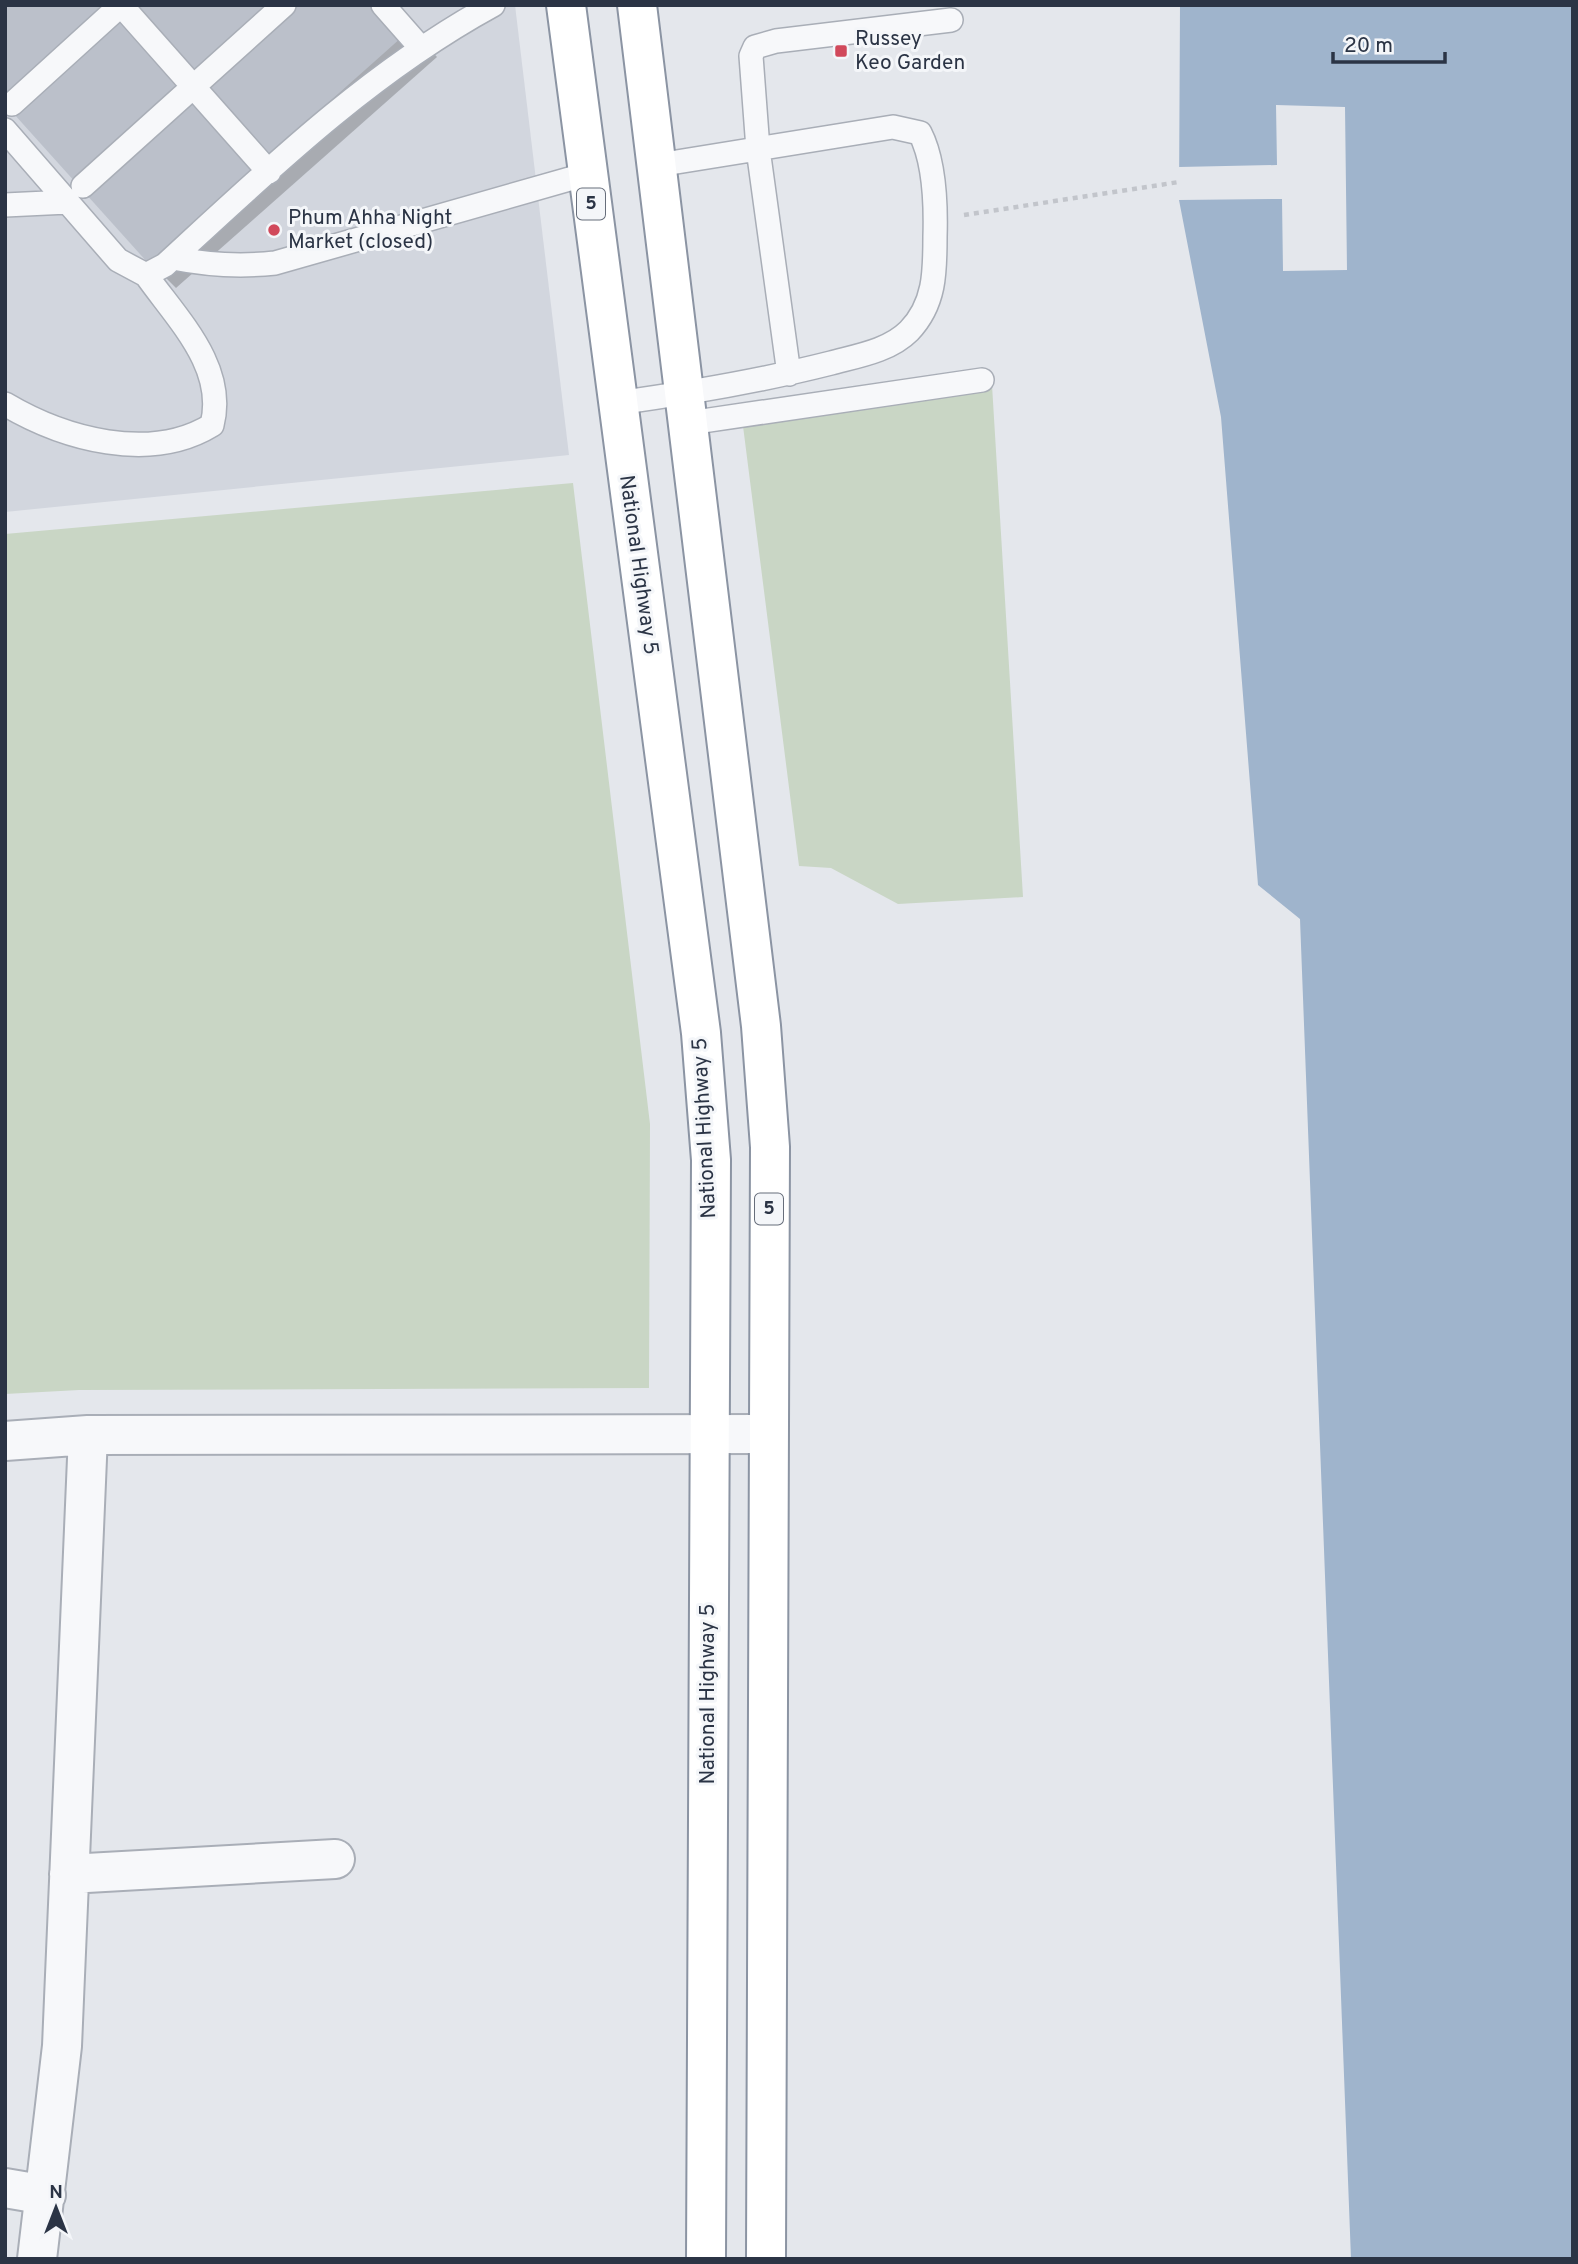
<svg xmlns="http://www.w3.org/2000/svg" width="1578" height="2264" font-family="Overpass,sans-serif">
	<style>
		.built { fill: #d2d6de }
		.green { fill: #c9d6c5 }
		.water { fill: #9fb4cc }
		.pier { fill: #e4e7ec }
		.shadow { fill: #0003 }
		.building { fill: #bbc0ca }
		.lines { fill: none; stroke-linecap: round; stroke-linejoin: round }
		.service-casing { stroke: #a9aeb7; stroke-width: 26 }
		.minor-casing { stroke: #a9aeb7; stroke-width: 42 }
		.trunk-casing { stroke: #8b94a3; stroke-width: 42 }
		.path { stroke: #c2c5cb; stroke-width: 4.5; stroke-dasharray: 5 5; stroke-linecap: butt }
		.service { stroke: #f7f8fa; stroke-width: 23 }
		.minor { stroke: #f7f8fa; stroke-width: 38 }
		.trunk { stroke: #fff; stroke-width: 38 }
		.poi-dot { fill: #d1495b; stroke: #f4f6f9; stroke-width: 2.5 }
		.labels { text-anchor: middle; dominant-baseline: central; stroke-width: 6; stroke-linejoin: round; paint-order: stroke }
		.shield { fill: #f4f6f9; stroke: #676e7b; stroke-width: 2 }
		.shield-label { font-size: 19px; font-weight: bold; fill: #2b3445 }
		.poi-label { font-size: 21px; fill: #2b3445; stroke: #f4f6f9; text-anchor: start }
		.street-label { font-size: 21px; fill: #2b3445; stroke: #f4f6f9 }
	</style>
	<rect width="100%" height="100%" fill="#e4e7ec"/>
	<path class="built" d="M5,5H515L569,455L5,512Z"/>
	<path class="green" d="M992,385L1023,897L898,904L831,868L799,866L743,426Z
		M573,483L650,1124L649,1388L79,1390L5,1394V534Z"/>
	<path class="water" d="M1180,5H1573V2259H1351L1300,919L1258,885L1221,417L1179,200Z"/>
	<path class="pier" d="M1276,105L1345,107L1347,270L1283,271L1282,199L1179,200V167L1277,165Z"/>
	<path class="shadow" d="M390,5L437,57L176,288L149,261Z"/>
	<path class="building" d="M5,5H390L411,29L148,263L5,104Z"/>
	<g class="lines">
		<g class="service-casing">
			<path id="service" d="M121,5L269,172
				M383,5L420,47
				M12,104L121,5
				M5,130L118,260L146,275L165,265C268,170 370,72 493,5
				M83,186L284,5
				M5,205L68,202
				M173,258C208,265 239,267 275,263L587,174
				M789,374L758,149L751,56L755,47L776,41L951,20
				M617,403C689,393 760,381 831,363C857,356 889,351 909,331C935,304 935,272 935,237C936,204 935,162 920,133L893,127L658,165
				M5,404C64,439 150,463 212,425C227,367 177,319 146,275
				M689,423L982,380"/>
		</g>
		<g class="minor-casing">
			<path id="minor" d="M5,1441L88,1435L768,1434
				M69,1874L335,1859
				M5,2188L46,2195
				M37,2259L62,2046L88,1435"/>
		</g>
		<g class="trunk-casing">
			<path id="trunk" d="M566,5L701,1033L711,1160L706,2259
				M637,5L761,1026L770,1147L766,2259"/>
		</g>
		<path class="path" d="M964,215L1179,182"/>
		<use href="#service" class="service"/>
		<use href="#minor" class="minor"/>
		<use href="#trunk" class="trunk"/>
	</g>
	<g class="poi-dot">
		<rect x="834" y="44" width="14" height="14" rx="3.5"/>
		<circle cx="274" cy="230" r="7"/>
	</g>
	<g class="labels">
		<g class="shield">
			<rect x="577" y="188.5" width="28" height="31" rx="5"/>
			<rect x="755" y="1193.5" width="28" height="31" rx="5"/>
		</g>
		<g class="shield-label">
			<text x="591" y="204">5</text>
			<text x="769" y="1209">5</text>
		</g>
		<g class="poi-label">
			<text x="855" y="39">Russey<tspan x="855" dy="24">Keo Garden</tspan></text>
			<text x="288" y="218">Phum Ahha Night<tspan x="288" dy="24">Market (closed)</tspan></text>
		</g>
		<g class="street-label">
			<text transform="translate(638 565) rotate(82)">National Highway 5</text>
			<text transform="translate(705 1128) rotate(-93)">National Highway 5</text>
			<text transform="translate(708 1694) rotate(-90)">National Highway 5</text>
		</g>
	</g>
	<rect width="1578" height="2264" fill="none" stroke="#2b3445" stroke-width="14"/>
	<g transform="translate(56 2208)" stroke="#f4f6f9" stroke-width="5" paint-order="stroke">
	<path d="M0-5L12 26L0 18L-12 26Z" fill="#2b3445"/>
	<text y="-10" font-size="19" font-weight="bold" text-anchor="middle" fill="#2b3445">N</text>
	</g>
	<path d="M1333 52v10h112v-10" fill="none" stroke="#2b3445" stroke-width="3.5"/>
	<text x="1344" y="52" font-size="21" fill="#2b3445" stroke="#f4f6f9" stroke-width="5" paint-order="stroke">20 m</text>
</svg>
